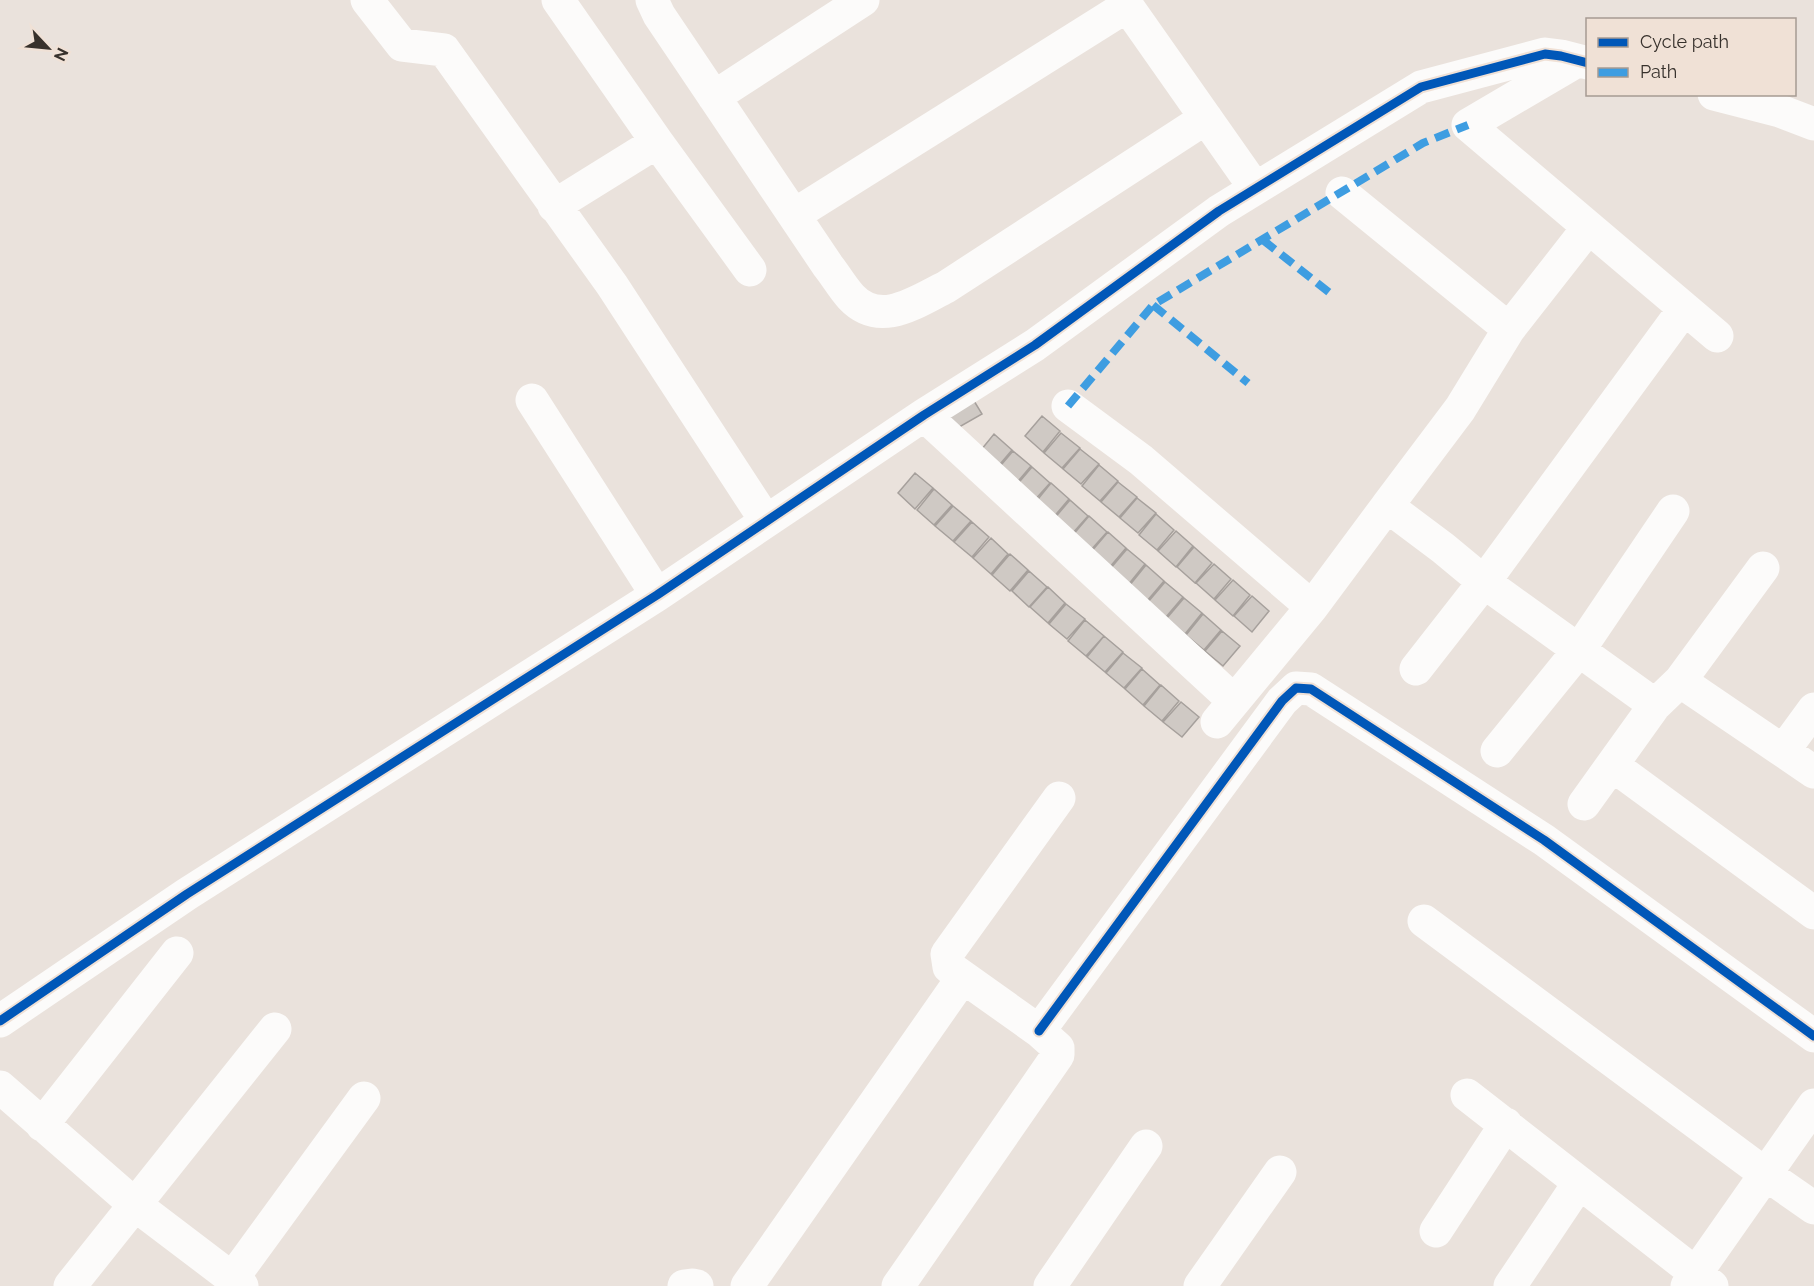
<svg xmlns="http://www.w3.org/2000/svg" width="1814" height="1286" font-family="Raleway,sans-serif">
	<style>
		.building { fill: #cfc9c4; stroke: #a6a09c; stroke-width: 1.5 }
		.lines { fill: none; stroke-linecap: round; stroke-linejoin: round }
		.minor { stroke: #fcfbfa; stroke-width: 33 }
		.quiet { stroke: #3e9de1; stroke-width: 8; stroke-dasharray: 15 8; stroke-linecap: butt }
		.cycleway-casing { stroke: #f0e1d6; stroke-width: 13 }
		.cycleway { stroke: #0057b8; stroke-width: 9 }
	</style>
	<rect width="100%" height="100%" fill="#eae2dc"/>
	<path class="building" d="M968,391L982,414L947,434L934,411Z
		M1042,416L1060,431L1043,452L1025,436Z
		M1061,433L1080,448L1062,468L1044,453Z
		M994,434L1012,450L995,470L977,455Z
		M1080,449L1099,464L1081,484L1063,469Z
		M1013,451L1031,466L1014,486L996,471Z
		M1099,465L1118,481L1100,501L1082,486Z
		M1032,467L1050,483L1033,502L1015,487Z
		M915,473L933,488L915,509L898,493Z
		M1118,482L1137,497L1119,517L1101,502Z
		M1051,483L1069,499L1052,519L1034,504Z
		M934,489L952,505L934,525L917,510Z
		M1137,498L1156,513L1138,533L1120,518Z
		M1070,500L1088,516L1071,535L1053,520Z
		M953,506L971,521L953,541L935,526Z
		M1156,514L1174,530L1157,550L1139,535Z
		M1089,516L1107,532L1090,551L1072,536Z
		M972,522L989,537L972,557L954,542Z
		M1176,531L1193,546L1176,567L1158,551Z
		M1108,532L1126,548L1109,568L1091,552Z
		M991,538L1008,554L991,574L973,558Z
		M1194,547L1212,563L1195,583L1177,567Z
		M1127,549L1145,564L1128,585L1110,569Z
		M1010,554L1028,570L1010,591L992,575Z
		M1214,564L1231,579L1214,599L1196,583Z
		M1146,565L1164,581L1147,601L1129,586Z
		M1029,571L1047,587L1029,607L1012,591Z
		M1233,580L1250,595L1233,616L1215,600Z
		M1165,582L1183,597L1166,617L1148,602Z
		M1048,587L1065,603L1048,623L1030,607Z
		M1252,596L1269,611L1252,632L1234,616Z
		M1184,598L1202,613L1185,634L1167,618Z
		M1066,604L1085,619L1067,639L1049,624Z
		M1203,614L1221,630L1204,650L1186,635Z
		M1085,620L1104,636L1086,656L1068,641Z
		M1222,631L1240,646L1223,666L1205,651Z
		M1104,636L1123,652L1105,672L1087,657Z
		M1123,653L1142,668L1124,688L1106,673Z
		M1142,669L1160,685L1143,705L1125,689Z
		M1161,685L1179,701L1162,721L1144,706Z
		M1181,702L1199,717L1182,737L1163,722Z"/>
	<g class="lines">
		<path class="minor" d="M367,0L402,45L444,50L612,285L766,521
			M558,0L657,142L750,270
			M652,0L659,15L828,266C836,276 842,287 851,297C880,328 916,302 946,287L1206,118
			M1123,0L1255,188
			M1577,61L1468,125L1717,336
			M1714,94L1780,111L1814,124
			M714,97L863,0
			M1342,193L1509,329
			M554,206L657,142
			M794,215L1127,6
			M532,400L657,595
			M1068,406L1141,460L1312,607
			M924,415L1233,700
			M1387,506L1460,409L1509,329L1588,228
			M1416,669L1484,582L1684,309
			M1680,681L1814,772
			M1217,722L1312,607L1387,506L1443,548L1484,582L1655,705
			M1784,750L1814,709
			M1497,751L1579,650L1673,511
			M1612,765L1814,913
			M1584,804L1655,705L1680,681L1763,568
			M1424,921L1764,1173L1814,1208
			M0,1021L187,894L657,595L924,415L1035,345L1219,211L1421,87L1545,54L1561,56L1588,63
			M1039,1031L1282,701L1296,688L1311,689L1544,840L1814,1036
			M0,1087L134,1204L242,1286
			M1467,1095L1712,1286
			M42,1125L177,953
			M1436,1231L1506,1124
			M232,1279L364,1098
			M70,1286L275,1029
			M684,1286L692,1285L697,1286
			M747,1286L963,977
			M898,1286L1058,1055V1048L1039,1031L949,967L947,954L1059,798
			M1050,1286L1146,1146
			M1200,1286L1280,1172
			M1510,1286L1579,1183
			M1687,1286L1814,1105"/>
		<path class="quiet" d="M1263,240L1331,294
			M1153,305L1248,383
			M1068,406L1153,305L1423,143L1468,125"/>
		<g class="cycleway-casing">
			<path id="cycleway" d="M0,1021L187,894L657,595L924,415L1035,345L1219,211L1421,87L1545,54L1561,56L1588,63
				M1039,1031L1282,701L1296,688L1311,689L1544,840L1814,1036"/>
		</g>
		<use href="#cycleway" class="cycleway"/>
	</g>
	<rect x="1586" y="18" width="210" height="78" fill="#f0e1d6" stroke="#a69b92" stroke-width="1.5"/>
	<rect x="1598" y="38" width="30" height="9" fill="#0057b8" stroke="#a69b92" stroke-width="1.5"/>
	<text x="1640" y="48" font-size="18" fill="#37312c">Cycle path</text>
	<rect x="1598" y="68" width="30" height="9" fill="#3e9de1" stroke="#a69b92" stroke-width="1.5"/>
	<text x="1640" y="78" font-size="18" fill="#37312c">Path</text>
	<g transform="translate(48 48) rotate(116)" stroke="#f0e1d6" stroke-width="4.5" paint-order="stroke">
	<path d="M0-4.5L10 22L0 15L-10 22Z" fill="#37312c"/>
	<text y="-9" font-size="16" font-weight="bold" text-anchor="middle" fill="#37312c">N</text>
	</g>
</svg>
